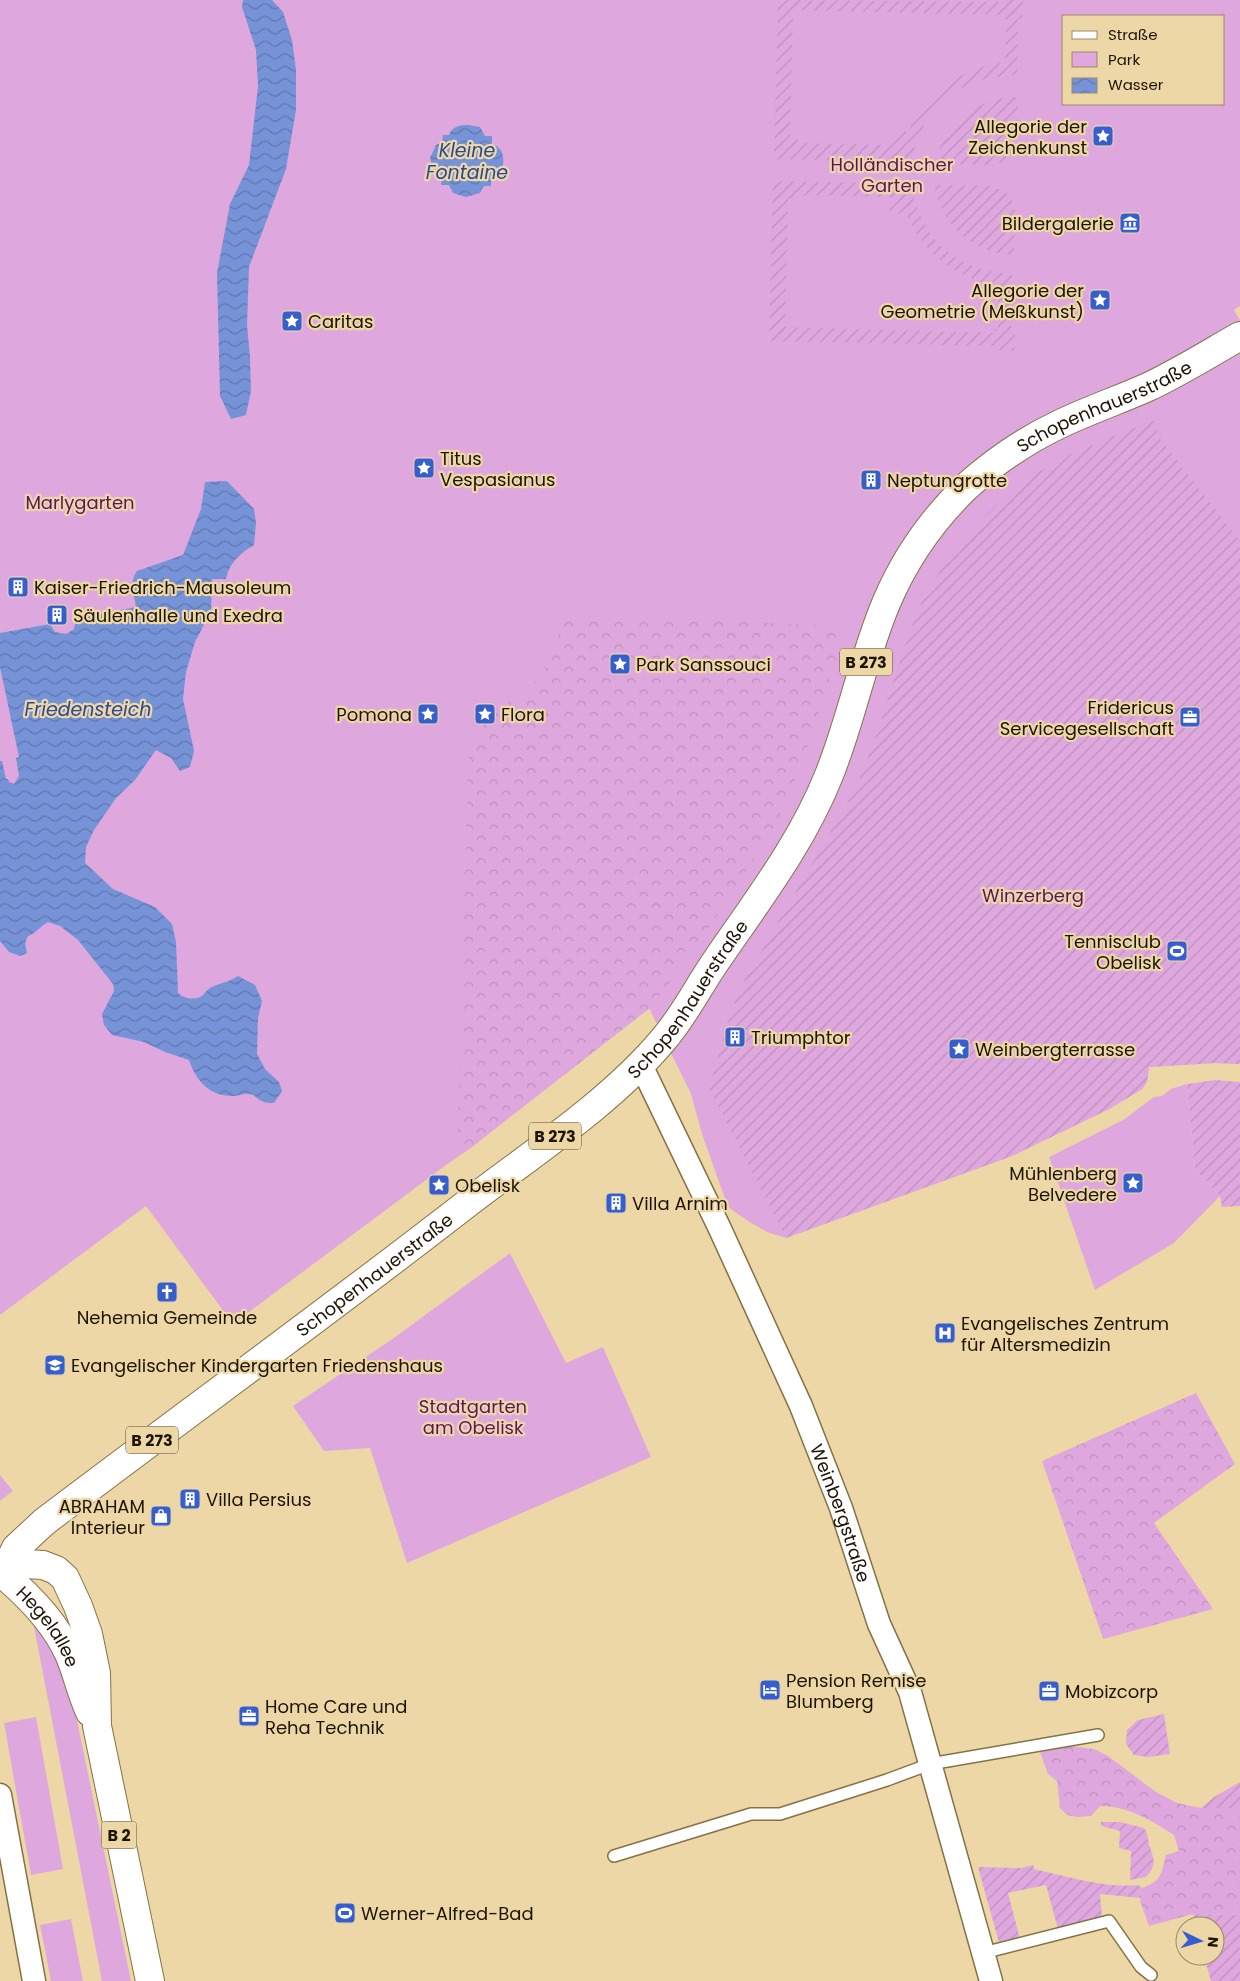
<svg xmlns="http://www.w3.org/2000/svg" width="1240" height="1981" font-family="Poppins,sans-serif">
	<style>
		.green { fill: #dea8df; fill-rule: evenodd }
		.forest { fill: url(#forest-crowns) }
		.garden { fill: url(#garden-furrows); fill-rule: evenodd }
		.water { fill: url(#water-waves) }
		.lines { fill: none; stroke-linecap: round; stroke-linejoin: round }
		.service-casing { stroke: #867145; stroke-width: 14 }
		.minor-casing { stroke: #867145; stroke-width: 25 }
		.primary-casing { stroke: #867145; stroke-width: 30 }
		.service { stroke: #fff; stroke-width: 11 }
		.minor { stroke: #fff; stroke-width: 22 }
		.primary { stroke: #fff; stroke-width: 28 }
		.labels { text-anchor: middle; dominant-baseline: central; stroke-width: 4.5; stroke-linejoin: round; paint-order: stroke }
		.shield { fill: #edd7a7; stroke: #5b4f35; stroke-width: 1 }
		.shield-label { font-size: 16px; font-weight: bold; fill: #1d1504 }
		.poi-label { font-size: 18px; fill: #1d1504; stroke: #edd7a7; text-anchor: start }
		.park-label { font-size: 18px; fill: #5b145f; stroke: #edd7a7 }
		.street-label { font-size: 18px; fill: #1d1504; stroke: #edd7a7 }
		.water-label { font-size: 19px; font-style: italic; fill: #294798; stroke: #edd7a7 }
	</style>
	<defs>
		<pattern id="forest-crowns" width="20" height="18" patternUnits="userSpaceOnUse" patternTransform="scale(1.25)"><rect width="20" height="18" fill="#dea8df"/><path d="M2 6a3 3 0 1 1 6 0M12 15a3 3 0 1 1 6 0" fill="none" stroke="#be90be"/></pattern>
		<pattern id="garden-furrows" width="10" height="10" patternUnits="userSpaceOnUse" patternTransform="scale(1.25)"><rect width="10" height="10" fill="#dea8df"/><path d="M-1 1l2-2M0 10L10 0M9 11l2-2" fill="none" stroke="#be90be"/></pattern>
		<pattern id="water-waves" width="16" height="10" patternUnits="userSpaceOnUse" patternTransform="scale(1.25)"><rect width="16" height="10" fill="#7693d8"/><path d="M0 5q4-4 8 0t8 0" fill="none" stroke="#6077ad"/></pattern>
	</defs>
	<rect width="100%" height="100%" fill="#edd7a7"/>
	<path class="green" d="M0,0H1240V306L1234,310L1240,320V1064L1215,1063L1149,1067L1147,1082L1142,1089L1109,1109L1012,1156L786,1238L767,1232L748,1221L728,1207L702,1134L691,1094L649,1008L468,1150L446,1165L233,1324L146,1206L0,1315ZM1064,16H1224V104H1064Z
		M1187,1084L1195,1169L1220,1196L1174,1243L1095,1290L1049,1157L1123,1120L1154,1097L1162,1096L1171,1089Z
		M510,1253L566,1363L603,1347L651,1457L407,1563L370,1448L324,1451L293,1406L391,1340Z
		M0,1475L13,1491L0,1501Z
		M32,1616L68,1677L131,1981H102Z
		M36,1717L63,1869L31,1875L4,1723Z
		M71,1919L83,1981H51L40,1925Z"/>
	<path class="forest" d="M561,616L699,620L700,625H710L711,620L846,627L802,764L774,829L692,953L650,1008L468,1150L458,1132L468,761L487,713C532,695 557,665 561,616Z
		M1196,1393L1235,1464L1154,1523L1213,1609L1103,1639L1042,1461Z
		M1070,1746L1094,1749L1108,1756L1156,1792L1177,1803L1201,1808H1240V1915L1193,1914L1149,1926L1140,1901L1142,1888C1162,1881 1161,1874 1166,1855L1179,1851L1174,1835C1151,1820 1128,1806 1100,1806L1091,1816L1077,1817L1067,1815L1060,1808L1057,1781L1048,1774L1040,1752Z"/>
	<path class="garden" d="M778,0L1002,2L1003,0H1023L1022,19H1018L1017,75C959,76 922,106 911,163L774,159ZM793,10L1002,15V19H1006L1005,62C959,70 926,89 908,133L900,129L893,133L891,137L893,145L798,143V138H790Z
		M1016,97L1018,100L1017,150H1014C1011,159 1006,163 997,163L996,165L935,164C943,124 975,98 1016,97Z
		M773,181L911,184C920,239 956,271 1012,274L1011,329L1015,330L1014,351L995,350L994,346L769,341ZM797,195L891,197L889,206L890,210L898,214L905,210C921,252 955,279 999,286L998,329H995V333L785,327L788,199H797Z
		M934,185L996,186V188L1008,193L1013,202H1015L1014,253L1012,252V255C970,252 942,225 934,185Z
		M1153,420L1161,440L1240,541V1064L1215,1063L1149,1067L1147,1082L1142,1089L1109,1109L1012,1156L786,1238L709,1088L728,1021L740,988L852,795C880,736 894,671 918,610C927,589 941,570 954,552C979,520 1007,490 1042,470C1077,449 1116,436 1153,420Z
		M1215,1080L1240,1082V1206L1222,1207L1220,1196L1195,1169L1187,1084Z
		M1164,1714L1170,1754L1148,1757L1134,1755L1126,1744L1127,1730L1138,1720Z
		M1240,1782V1808H1201L1214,1797Z
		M1101,1822H1120L1144,1828C1149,1834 1147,1840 1150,1847C1154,1860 1157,1865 1146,1877L1130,1880L1131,1851L1119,1848L1120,1831L1101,1826Z
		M1033,1865L1034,1869L1042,1871C1074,1878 1105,1888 1138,1885L1142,1888L1141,1898L1100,1894L1102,1918L1058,1929L1046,1885L1008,1893L1020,1939L1000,1946L978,1867L1022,1868Z
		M1193,1914L1240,1915V1981H1211L1204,1956H1215V1926H1196Z"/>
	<path class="water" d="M243,0H272L283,12L292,40L296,70V110L286,169L249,267L247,325L250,357L251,391L246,415L231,419L220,396L217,273L230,204L249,165L258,86L256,50L242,7Z
		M469,125L480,127L485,136H492V144C506,149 505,163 500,175L491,179V186H484L480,193L466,197L453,193L449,185H441V178L434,173L430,158L436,145L442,142L443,135H449C452,126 460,125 469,125Z
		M227,481L254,509L256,523L254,545C241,553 229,562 226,579H212L211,611L195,642L186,672L183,699L194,751L190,767L180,771L171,758L156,750L135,780L116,798L94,830L86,847L85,863L113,889L155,907L172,924L176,942L178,993C184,999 196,1001 203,995C206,992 208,988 212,987C222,982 227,983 238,976L255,985L262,1001L258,1018L257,1054L265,1069L279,1082L282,1091L274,1103C271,1103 265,1103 262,1101C257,1099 255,1094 249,1094C244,1093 239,1096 234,1096C210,1097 196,1081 189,1060L165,1052L144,1042L112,1035L104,1025L102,1014L114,991L113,984L78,940L60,926L48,922C40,926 37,933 28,936L25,943L27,953L20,956L9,952L0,941V761H2L6,779H8L9,782L14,784L19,776L16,758L19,757L0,667V633L50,624L55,632L66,634L74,629L76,619L136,607C134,593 128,584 137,571L183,555L201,509L205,482Z"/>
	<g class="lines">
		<g class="service-casing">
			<path id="service" d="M614,1856L751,1814H780L887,1780L930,1764L1098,1735
				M983,1953L1109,1921L1141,1967L1151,1975"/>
		</g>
		<g class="minor-casing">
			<g id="minor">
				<path id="s1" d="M641,1065L720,1229L801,1406L841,1508L879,1624L910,1692L991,1981"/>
				<path d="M0,1795L34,1981"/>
			</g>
		</g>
		<g class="primary-casing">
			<g id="primary">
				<path d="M0,1574L25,1564L43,1565L56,1570L65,1578L78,1606L88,1634L96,1673L97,1726L150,1981"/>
				<path id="s2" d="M3,1574L16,1548L44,1522C185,1415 329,1311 469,1202C533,1153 611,1102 663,1040C684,1016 698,987 716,961C757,901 802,843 829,775C852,718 863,657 887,601C905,559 933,519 966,487C994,462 1026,440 1060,424C1089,410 1119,400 1148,387C1180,372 1210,353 1240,336"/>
				<path id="s3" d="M3,1574C29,1596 55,1622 69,1654C77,1672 81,1693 90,1712"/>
			</g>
		</g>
		<use href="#service" class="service"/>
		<use href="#minor" class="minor"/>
		<use href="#primary" class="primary"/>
	</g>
	<defs>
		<g id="sight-square" transform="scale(1.125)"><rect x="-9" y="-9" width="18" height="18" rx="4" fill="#375ece" stroke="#edd7a7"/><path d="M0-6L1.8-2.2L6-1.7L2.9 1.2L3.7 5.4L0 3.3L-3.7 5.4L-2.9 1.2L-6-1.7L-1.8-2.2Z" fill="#fff"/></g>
		<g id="museum-square" transform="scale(1.125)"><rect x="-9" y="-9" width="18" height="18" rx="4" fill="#375ece" stroke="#edd7a7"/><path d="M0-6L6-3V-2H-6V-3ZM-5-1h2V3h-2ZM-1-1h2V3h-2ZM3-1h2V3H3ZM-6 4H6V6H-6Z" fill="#fff"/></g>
		<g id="building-square" transform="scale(1.125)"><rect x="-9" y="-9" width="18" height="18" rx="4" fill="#375ece" stroke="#edd7a7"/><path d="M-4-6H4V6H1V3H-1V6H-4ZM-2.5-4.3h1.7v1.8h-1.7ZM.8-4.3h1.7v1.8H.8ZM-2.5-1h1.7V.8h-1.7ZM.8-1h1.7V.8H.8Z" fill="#fff"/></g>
		<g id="office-square" transform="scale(1.125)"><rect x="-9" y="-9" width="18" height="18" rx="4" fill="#375ece" stroke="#edd7a7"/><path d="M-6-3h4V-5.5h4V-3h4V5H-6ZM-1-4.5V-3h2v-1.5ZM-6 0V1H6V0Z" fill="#fff"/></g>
		<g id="stadium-square" transform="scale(1.125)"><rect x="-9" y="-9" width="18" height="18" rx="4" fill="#375ece" stroke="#edd7a7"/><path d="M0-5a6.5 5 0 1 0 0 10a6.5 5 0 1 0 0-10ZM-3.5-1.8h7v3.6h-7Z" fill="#fff"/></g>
		<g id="church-square" transform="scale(1.125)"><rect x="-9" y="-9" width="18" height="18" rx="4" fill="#375ece" stroke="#edd7a7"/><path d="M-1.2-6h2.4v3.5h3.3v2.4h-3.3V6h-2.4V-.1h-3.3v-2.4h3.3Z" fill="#fff"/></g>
		<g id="hospital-square" transform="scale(1.125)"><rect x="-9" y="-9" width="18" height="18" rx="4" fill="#375ece" stroke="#edd7a7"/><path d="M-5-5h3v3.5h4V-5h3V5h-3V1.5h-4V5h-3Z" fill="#fff"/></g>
		<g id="school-square" transform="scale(1.125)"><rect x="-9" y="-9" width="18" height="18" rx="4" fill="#375ece" stroke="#edd7a7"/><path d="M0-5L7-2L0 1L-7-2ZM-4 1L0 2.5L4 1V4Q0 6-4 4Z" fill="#fff"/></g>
		<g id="shop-square" transform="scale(1.125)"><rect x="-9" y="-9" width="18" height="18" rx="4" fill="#375ece" stroke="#edd7a7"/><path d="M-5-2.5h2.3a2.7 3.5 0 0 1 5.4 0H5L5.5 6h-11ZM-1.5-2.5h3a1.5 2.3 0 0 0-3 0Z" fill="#fff"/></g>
		<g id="hotel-square" transform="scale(1.125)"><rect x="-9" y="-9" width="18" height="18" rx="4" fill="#375ece" stroke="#edd7a7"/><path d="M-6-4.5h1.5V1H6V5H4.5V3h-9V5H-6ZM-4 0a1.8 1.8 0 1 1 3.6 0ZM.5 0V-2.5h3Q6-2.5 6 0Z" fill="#fff"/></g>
	</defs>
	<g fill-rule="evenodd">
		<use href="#sight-square" x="1103" y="136"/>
		<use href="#museum-square" x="1130" y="223"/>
		<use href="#sight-square" x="1100" y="300"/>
		<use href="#sight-square" x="292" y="321"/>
		<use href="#sight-square" x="424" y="468"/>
		<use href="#building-square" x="871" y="480"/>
		<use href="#building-square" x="18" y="587"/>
		<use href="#building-square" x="57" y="615"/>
		<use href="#sight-square" x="620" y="664"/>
		<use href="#sight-square" x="428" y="714"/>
		<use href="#sight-square" x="485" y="714"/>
		<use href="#office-square" x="1190" y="717"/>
		<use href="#stadium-square" x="1177" y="951"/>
		<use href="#building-square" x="735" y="1037"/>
		<use href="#sight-square" x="959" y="1049"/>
		<use href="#sight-square" x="1133" y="1183"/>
		<use href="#sight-square" x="439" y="1185"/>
		<use href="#building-square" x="616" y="1203"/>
		<use href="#church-square" x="167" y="1292"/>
		<use href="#hospital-square" x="945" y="1333"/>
		<use href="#school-square" x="55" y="1365"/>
		<use href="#building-square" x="190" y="1499"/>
		<use href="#shop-square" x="161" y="1516"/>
		<use href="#hotel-square" x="770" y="1690"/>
		<use href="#office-square" x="1049" y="1691"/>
		<use href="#office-square" x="249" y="1716"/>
		<use href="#stadium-square" x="345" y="1913"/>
	</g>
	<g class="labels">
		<g class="shield">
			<rect x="840" y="648.5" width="52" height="27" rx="4"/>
			<rect x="529" y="1122.5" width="52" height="27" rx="4"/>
			<rect x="126" y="1426.5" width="52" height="27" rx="4"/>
			<rect x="101.5" y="1821.5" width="35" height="27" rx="4"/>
		</g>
		<g class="shield-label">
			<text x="866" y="662">B 273</text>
			<text x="555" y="1136">B 273</text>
			<text x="152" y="1440">B 273</text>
			<text x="119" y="1835">B 2</text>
		</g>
		<g class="poi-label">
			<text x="1087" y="126" text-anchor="end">Allegorie der<tspan x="1087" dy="21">Zeichenkunst</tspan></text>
			<text x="1114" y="223" text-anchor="end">Bildergalerie</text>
			<text x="1084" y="290" text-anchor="end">Allegorie der<tspan x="1084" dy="21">Geometrie (Meßkunst)</tspan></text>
			<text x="308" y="321">Caritas</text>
			<text x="440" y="458">Titus<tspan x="440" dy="21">Vespasianus</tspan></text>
			<text x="887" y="480">Neptungrotte</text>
			<text x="34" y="587">Kaiser-Friedrich-Mausoleum</text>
			<text x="73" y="615">Säulenhalle und Exedra</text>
			<text x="636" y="664">Park Sanssouci</text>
			<text x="1174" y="707" text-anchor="end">Fridericus<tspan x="1174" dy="21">Servicegesellschaft</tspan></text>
			<text x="412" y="714" text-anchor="end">Pomona</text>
			<text x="501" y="714">Flora</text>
			<text x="1161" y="941" text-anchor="end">Tennisclub<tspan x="1161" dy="21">Obelisk</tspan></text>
			<text x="751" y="1037">Triumphtor</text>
			<text x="975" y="1049">Weinbergterrasse</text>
			<text x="1117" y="1173" text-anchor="end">Mühlenberg<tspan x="1117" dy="21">Belvedere</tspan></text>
			<text x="455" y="1185">Obelisk</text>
			<text x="632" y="1203">Villa Arnim</text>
			<text x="167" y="1317" text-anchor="middle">Nehemia Gemeinde</text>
			<text x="961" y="1323">Evangelisches Zentrum<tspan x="961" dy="21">für Altersmedizin</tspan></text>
			<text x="71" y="1365">Evangelischer Kindergarten Friedenshaus</text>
			<text x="206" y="1499">Villa Persius</text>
			<text x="145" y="1506" text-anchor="end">ABRAHAM<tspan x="145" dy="21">Interieur</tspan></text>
			<text x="786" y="1680">Pension Remise<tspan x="786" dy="21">Blumberg</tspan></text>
			<text x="1065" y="1691">Mobizcorp</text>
			<text x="265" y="1706">Home Care und<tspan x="265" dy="21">Reha Technik</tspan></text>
			<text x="361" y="1913">Werner-Alfred-Bad</text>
		</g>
		<g class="park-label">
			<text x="892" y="164">Holländischer<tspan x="892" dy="21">Garten</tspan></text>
			<text x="80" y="502">Marlygarten</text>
			<text x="1033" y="895">Winzerberg</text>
			<text x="473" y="1406">Stadtgarten<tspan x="473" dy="21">am Obelisk</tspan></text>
		</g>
		<g class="street-label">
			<text stroke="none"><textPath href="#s2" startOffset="1650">Schopenhauerstraße</textPath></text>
			<text stroke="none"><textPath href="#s2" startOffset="900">Schopenhauerstraße</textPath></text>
			<text stroke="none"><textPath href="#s2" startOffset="480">Schopenhauerstraße</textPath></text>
			<text stroke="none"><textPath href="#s1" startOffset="491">Weinbergstraße</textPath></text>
			<text stroke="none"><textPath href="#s3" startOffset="70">Hegelallee</textPath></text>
		</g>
		<g class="water-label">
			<text x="467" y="150">Kleine<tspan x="467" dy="22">Fontaine</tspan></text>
			<text x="88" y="709">Friedensteich</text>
		</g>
	</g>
	<rect x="1062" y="15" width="162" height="90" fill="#edd7a7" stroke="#9a8966"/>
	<rect x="1072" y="31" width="25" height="8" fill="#ffffff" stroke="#9a8966"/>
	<text x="1108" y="40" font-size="15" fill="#1d1504">Straße</text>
	<rect x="1072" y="52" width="25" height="15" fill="#dea8df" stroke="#9a8966"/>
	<text x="1108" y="65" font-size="15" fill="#1d1504">Park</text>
	<rect x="1072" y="78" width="25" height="15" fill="url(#water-waves)" stroke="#9a8966"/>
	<text x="1108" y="90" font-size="15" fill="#1d1504">Wasser</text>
	<g transform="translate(1200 1941) rotate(95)"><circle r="24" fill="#edd7a7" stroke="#9a8966"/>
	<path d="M0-4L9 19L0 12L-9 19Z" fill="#375ece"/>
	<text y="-8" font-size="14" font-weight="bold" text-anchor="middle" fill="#1d1504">N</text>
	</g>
</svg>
